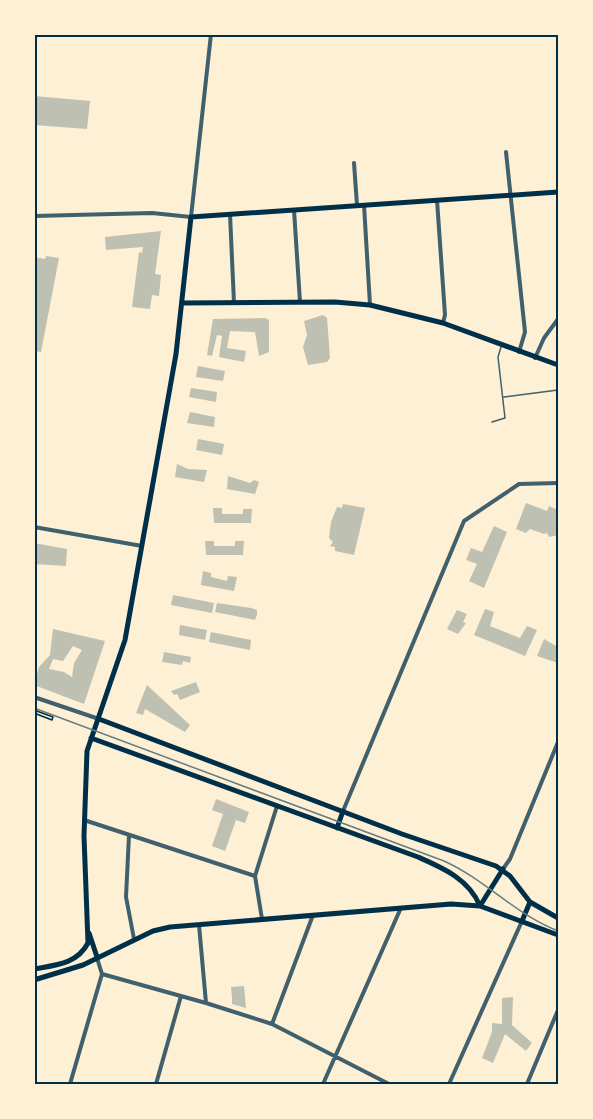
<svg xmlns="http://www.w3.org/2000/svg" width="593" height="1119" font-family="'PT Sans',sans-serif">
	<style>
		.building { fill: #bec0b2; fill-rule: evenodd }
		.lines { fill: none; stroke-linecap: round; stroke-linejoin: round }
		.path { stroke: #003049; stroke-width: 1.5 }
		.service { stroke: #3f606c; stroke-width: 1.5 }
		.minor { stroke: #3f606c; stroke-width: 4 }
		.secondary { stroke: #003049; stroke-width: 5 }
		.tram { stroke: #657d81; stroke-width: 1.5 }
		.neatline { fill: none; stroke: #003049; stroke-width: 2 }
	</style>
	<rect width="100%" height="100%" fill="#fdf0d5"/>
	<path class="building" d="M34,96L90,101L87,129L34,125Z
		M161,231L155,274L161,275L159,296L152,295L150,309L132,307L139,252L142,253L143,247L106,250L105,237Z
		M46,256L59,258L41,352L34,351V257L45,259Z
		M323,315L327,318L330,358L327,362L308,365L303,347L307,335L304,321Z
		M265,318L269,320V352L259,356L255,332L230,331L227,348L246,351L244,362L219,357L222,336L217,335L212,356L207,355L213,319Z
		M198,366L225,371L223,381L196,377Z
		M191,388L217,392L216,402L189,397Z
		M190,412L215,417L214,427L187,423Z
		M198,439L224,444L222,455L196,450Z
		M177,464L188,469L207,470L204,482L175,477Z
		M228,476L250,483L254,480L259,482L255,494L227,489Z
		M526,503L547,511L549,506L558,510V535L549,537L547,533L544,534L530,529L526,533L516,529Z
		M343,504L365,508L354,555L335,551V547L330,546L333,542L329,538L331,522L337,507L342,508Z
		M213,508H222V514H243V509H252L251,523H214Z
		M494,526L507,532L484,588L469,581L477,564L466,560L471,548L482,552Z
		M205,541H214V546H235V541H244L243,555H206Z
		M34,543L67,549L66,566L34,564Z
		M203,571L211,573V577L227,581L228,576L237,577L234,591L201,585Z
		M173,595L214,603L212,613L171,605Z
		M217,603L251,608L257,610V615L255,620L215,612Z
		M485,609L494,612L490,626L520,638L527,626L537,630L525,656L474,635Z
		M457,610L467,614L463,622L466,623L458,634L447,629Z
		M180,625L207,630L205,640L179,635Z
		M53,629L105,641L84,704L34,685L39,667L50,655ZM73,646L82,650L74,663L72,677L64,672L49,669L53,659L63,661Z
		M211,632L251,640L250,650L209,642Z
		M544,639L558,647V663L537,656Z
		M164,652L191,657L190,663L183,661L182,665L162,662Z
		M196,682L200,692L180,700L177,694L174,695L171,691Z
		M147,685L190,725L185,732L145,709L143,715L136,713Z
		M216,799L249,812L245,823L236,820L225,851L212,846L223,814L212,810Z
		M244,986L246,1008L232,1004V998L231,987Z
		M513,997L512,1025L532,1043L526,1051L505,1034L493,1063L482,1058L492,1032V1023L502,1024V998Z"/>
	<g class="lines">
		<path class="path" d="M34,710L53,717
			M34,713L52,720L53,717"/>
		<path class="service" d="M504,397L558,390
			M492,422L505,418L498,357L501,347"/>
		<path class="minor" d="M506,152L525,332L519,352
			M354,163L357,205
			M437,200L445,315L443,323
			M364,205L370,305
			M294,210L300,302
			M230,214L234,303
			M34,216L152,213L191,217L211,34
			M535,358L544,338L558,319
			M34,527L142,546
			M34,697L99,719
			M343,811L464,521L519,484L558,483
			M84,820L255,876
			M129,835L126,897L134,939
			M503,869L510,859L558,742
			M262,919L255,876L277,806
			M97,958L102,974
			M102,974L206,1003L199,925
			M206,1003L272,1024L389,1084
			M272,1024L313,915
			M70,1084L102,974
			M156,1084L181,996
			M323,1084L400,910
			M449,1084L522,921
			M527,1084L558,1010"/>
		<path class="secondary" d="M182,303L335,302L370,305L443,323L558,365
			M99,719L402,834L496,866L510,876L530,902L558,918
			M91,738L418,857C443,868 469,879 480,906
			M337,828L343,811
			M480,906L503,869
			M522,921L530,902
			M89,933L97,957
			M34,969C56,965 77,964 88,943L84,836L87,751L125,640L176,354L191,217L558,192
			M34,980L83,965L153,931L170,927L451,904L480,906L558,935"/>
		<path class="tram" d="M34,708L444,861C486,880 516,915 558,931"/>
	</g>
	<rect width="593" height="1119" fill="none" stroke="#fdf0d5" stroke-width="72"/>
	<rect x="36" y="36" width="521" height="1047" class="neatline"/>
</svg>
